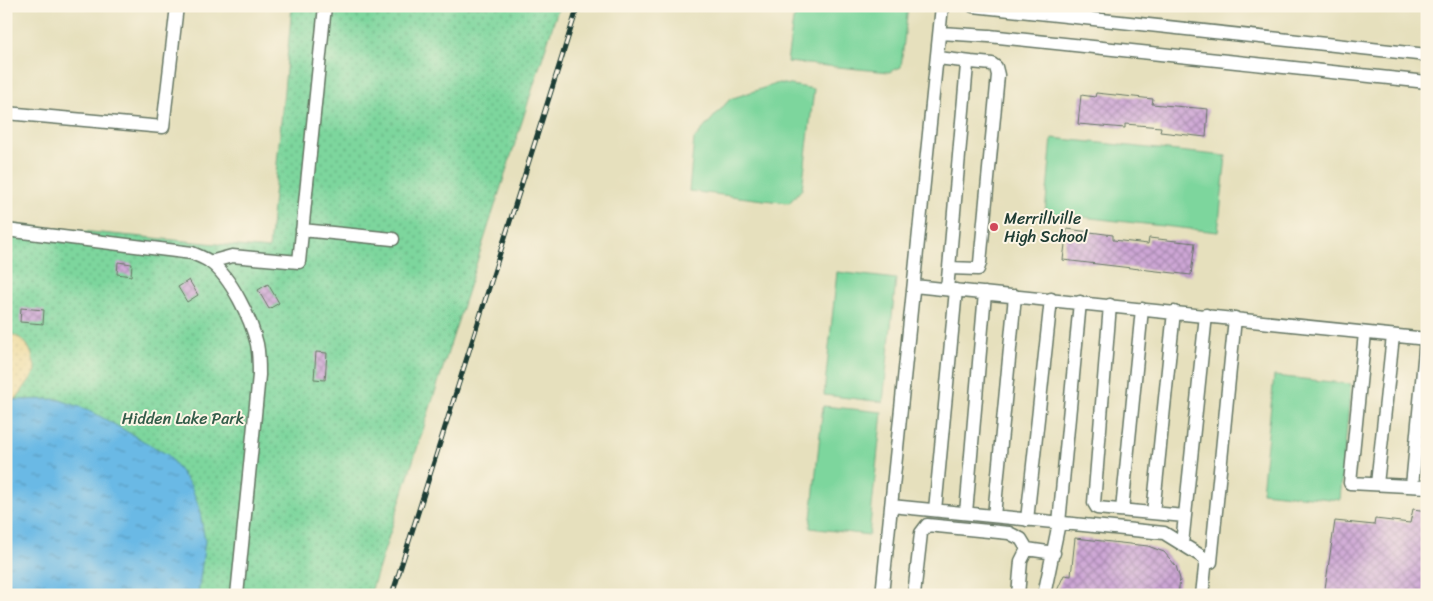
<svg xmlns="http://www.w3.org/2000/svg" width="1433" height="601" font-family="Sriracha,sans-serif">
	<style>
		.grass { fill: url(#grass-dots); stroke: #4e8a68 }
		.sand { fill: url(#sand-dots); stroke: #868c69 }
		.pitch { fill: #7dd69d; stroke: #4e8a68 }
		.water { fill: url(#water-ripples); stroke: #457b8c }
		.building { fill: url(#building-cross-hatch) }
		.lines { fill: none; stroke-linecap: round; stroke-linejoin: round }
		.minor-casing { stroke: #657664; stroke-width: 15 }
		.minor { stroke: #fff; stroke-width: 12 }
		.rail-casing { stroke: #1f3d34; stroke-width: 5 }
		.rail { stroke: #fcf5e5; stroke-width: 3; stroke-dasharray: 9; stroke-linecap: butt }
		.poi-dot { fill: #d1495b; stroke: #fcf5e5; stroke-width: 2 }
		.labels { text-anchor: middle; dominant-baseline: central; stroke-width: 4; stroke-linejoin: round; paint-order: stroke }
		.poi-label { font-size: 16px; fill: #1f3d34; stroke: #fcf5e5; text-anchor: start }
		.park-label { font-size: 16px; fill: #325c49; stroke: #fcf5e5 }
	</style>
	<defs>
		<pattern id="grass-dots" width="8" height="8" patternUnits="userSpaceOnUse" patternTransform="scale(1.25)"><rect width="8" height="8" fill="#7dd69d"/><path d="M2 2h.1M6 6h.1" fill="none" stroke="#66af81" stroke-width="1.8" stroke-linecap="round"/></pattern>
		<pattern id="sand-dots" width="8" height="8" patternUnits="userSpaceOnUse" patternTransform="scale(1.25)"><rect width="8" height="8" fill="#eeda9e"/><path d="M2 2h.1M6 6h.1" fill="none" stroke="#ccbc89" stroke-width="1.8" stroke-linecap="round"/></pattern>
		<pattern id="water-ripples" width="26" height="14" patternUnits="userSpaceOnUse" patternTransform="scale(1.25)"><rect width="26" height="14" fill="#6bb9e5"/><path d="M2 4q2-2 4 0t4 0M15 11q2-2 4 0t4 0" fill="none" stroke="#5798ba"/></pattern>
		<pattern id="building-cross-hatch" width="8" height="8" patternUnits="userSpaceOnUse" patternTransform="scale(1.25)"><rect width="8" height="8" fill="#cda6d5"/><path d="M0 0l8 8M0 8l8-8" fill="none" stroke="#a688ae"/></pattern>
	</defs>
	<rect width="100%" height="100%" fill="#fcf5e5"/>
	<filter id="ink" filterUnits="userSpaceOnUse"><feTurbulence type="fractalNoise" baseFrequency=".02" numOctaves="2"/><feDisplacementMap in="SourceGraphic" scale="10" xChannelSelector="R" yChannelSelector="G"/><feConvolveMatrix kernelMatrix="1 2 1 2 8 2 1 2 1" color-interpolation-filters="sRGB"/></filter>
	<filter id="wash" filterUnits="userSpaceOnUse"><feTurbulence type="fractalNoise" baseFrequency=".0096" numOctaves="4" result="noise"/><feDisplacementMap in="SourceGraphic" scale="20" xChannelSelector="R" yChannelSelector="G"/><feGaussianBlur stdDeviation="1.12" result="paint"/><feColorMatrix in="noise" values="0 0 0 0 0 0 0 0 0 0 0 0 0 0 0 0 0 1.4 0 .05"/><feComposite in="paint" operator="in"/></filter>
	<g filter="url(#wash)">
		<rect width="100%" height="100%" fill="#e6e0bd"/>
		<path class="grass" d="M292,6H559L370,595H6V224L269,249Z"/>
		<path class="sand" d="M6,333C29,338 31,350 36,371L16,399L6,400Z"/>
		<path class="pitch" d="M803,6H908L901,67L889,72L787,62L793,20Z
			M779,83L814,89L802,189L789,203L689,191L694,139L730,99Z
			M1052,138L1226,156L1218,232L1045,213Z
			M837,272L896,279L883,402L824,395Z
			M1274,376L1351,384L1340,500L1262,492Z
			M823,406L882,412L869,535L810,528Z"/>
		<path class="water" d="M57,399L89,410L168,455L191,486L199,507L205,541L198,595H6V400Z"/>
		<g id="blocks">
			<path class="building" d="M1096,93L1153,99L1152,104L1208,109L1206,137L1160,132L1161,127L1125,124V128L1078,124L1081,95L1095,97Z
				M1067,229L1113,235V240L1148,244L1149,238L1195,243L1191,275L1063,260Z
				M118,262L132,264L131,276L117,274Z
				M189,280L198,295L187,302L178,287Z
				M268,284L279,303L269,309L258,290Z
				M21,308L44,310L43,324L20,322Z
				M316,352L327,353L325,380L314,379Z
				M1413,509L1427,511V595H1324L1335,521L1374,525L1375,519L1410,523Z
				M1075,538L1148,546L1164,552L1176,566L1180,579L1178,595H1055L1064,575L1071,576Z"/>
		</g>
	</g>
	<g filter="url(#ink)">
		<use href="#blocks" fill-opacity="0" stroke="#657664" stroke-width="1"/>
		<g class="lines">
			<g class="minor-casing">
				<path id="minor" d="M973,6L1427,55
					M940,33L989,36L1427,82
					M938,58L971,62
					M6,113L163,127L177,6
					M6,230L192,253C198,256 205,258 210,262C231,277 251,319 257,344C259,354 259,365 259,375L237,595
					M302,230L393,239
					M210,262L232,256L299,262L325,6
					M914,286L1427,339
					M947,289L949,268L967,65L971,62L992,64L996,67L998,75L980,263L978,269L949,268
					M1110,305L1094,503L1097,508L1185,516
					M1365,333L1350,483L1427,487
					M1377,484L1393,336
					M1412,486L1426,339
					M891,506L1164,533L1211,562L1235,318
					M935,510L956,290
					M1122,510L1142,309
					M966,513L985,293
					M1153,513L1174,312
					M994,516L1015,296
					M1027,520L1051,299
					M1182,544L1206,315
					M882,595L942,6
					M914,595L921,533L927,525L1009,533L1021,539L1027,549L1054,553
					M1018,595L1021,561L1027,549
					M1044,595L1059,523L1080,302
					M1202,595L1206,559"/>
			</g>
			<use href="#minor" class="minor"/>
			<g class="rail-casing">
				<path id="rail" d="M392,595L578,6"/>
			</g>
			<use href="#rail" class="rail"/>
		</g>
	</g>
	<circle class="poi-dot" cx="994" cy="227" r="5"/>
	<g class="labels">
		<g class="poi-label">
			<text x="1004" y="218">Merrillville<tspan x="1004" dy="18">High School</tspan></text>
		</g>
		<g class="park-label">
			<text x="183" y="418">Hidden Lake Park</text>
		</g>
	</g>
	<rect width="1433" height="601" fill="none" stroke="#fcf5e5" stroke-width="25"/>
</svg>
